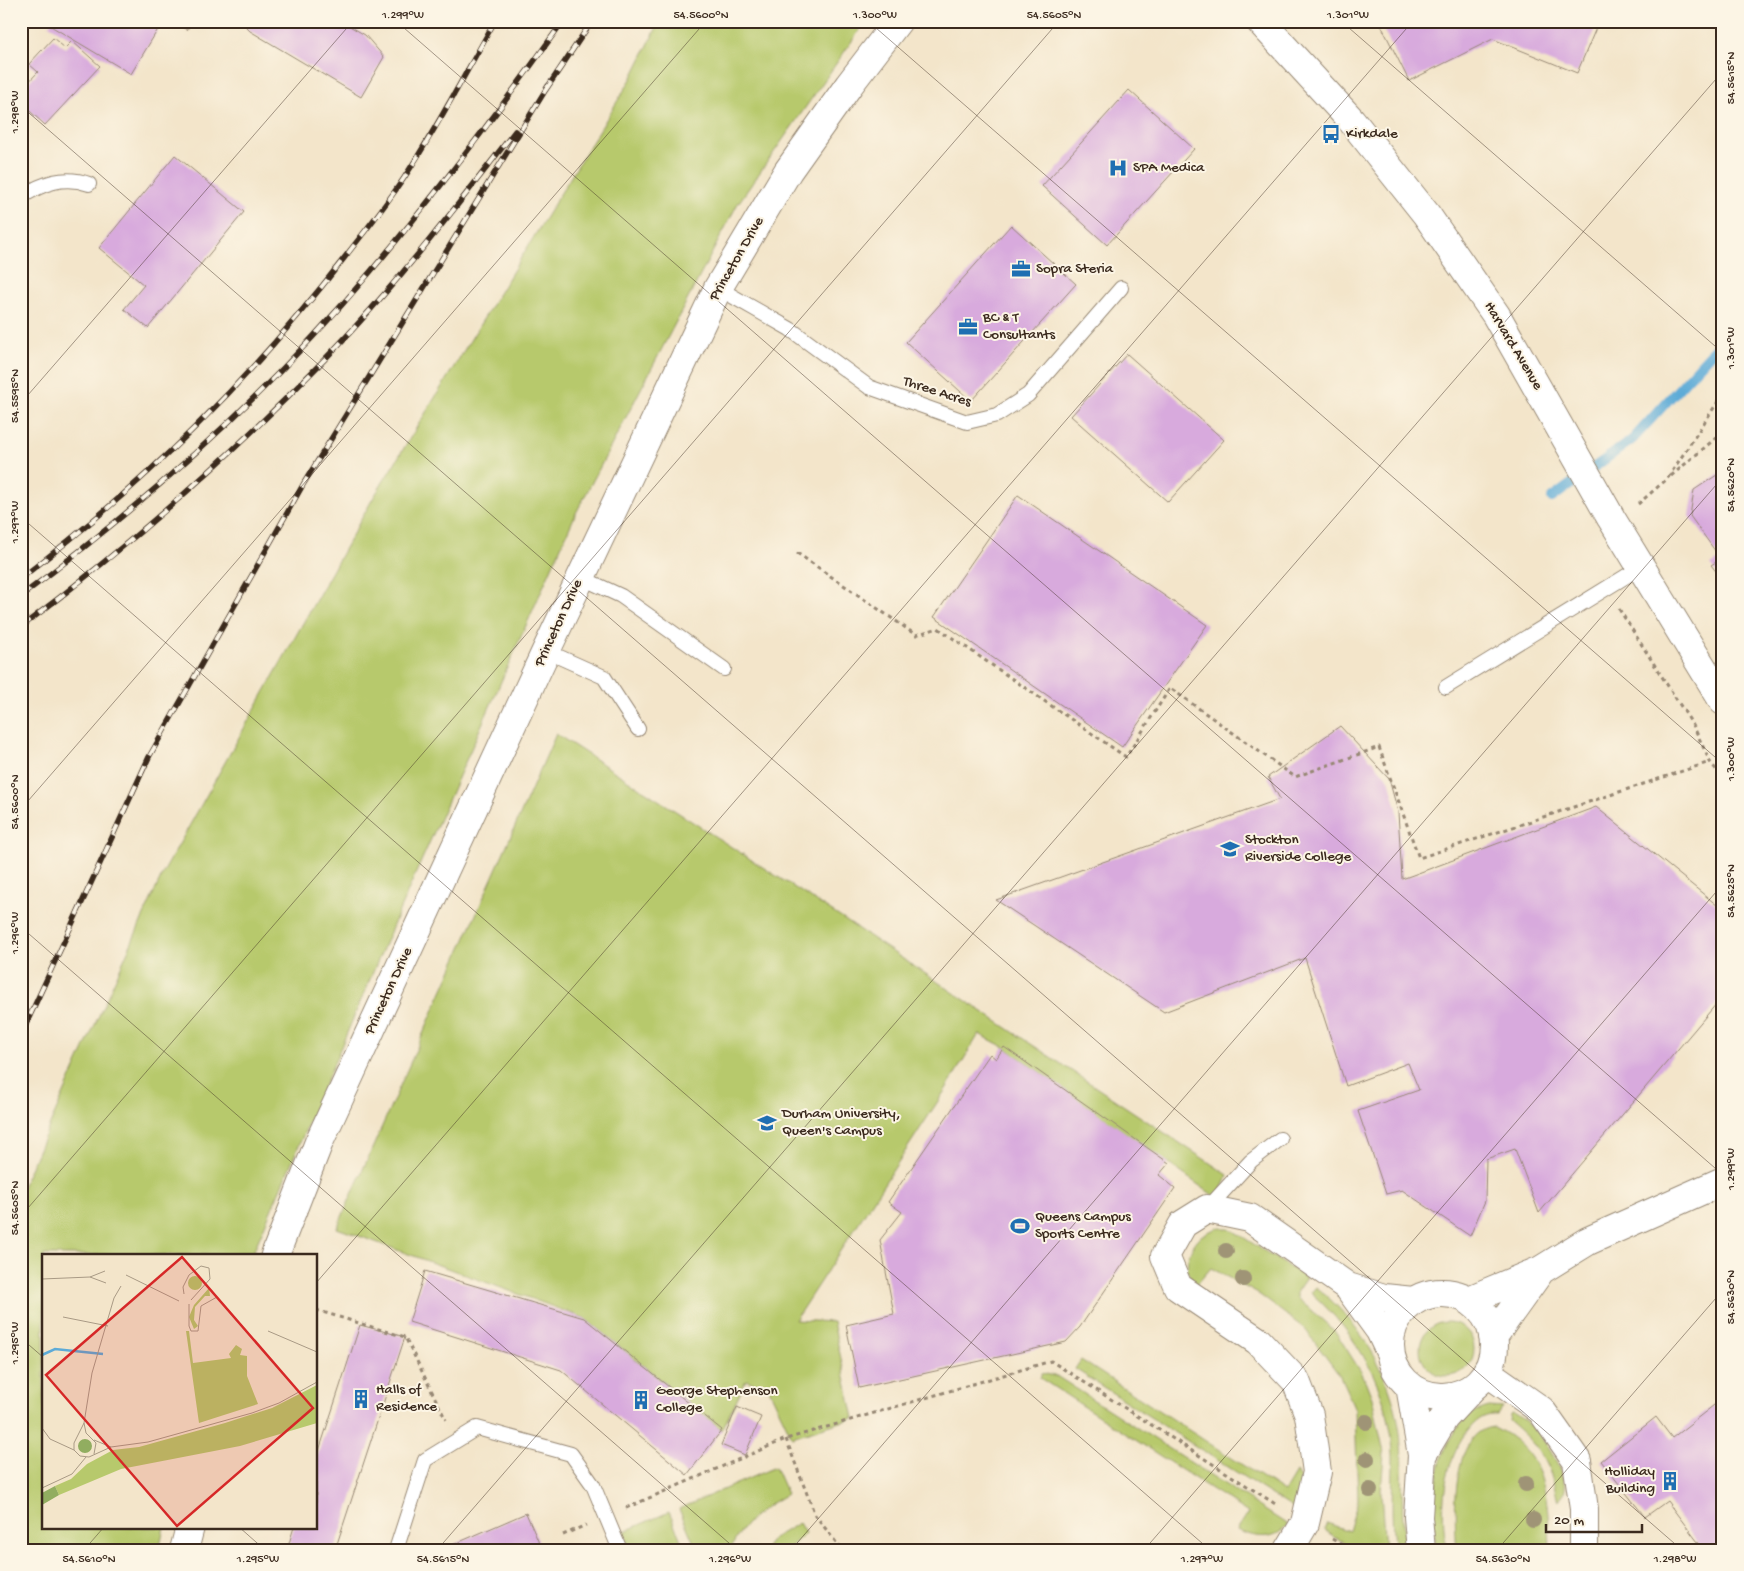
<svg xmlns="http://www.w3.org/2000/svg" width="1744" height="1571" font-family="'Gochi Hand',sans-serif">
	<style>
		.green { fill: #b7c96c; stroke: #797a45 }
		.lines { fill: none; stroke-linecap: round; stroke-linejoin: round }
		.stream { stroke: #5dabd7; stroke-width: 10 }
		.building { fill: #d8aadd }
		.lane-casing { stroke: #978874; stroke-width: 16 }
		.street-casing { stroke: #978874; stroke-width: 30 }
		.secondary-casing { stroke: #978874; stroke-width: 30 }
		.path { stroke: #978874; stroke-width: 3; stroke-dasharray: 4 4; stroke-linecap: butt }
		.lane { stroke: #fff; stroke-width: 14 }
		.street { stroke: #fff; stroke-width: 28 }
		.secondary { stroke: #fff; stroke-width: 28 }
		.rail-casing { stroke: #3b2a1e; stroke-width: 5.5 }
		.rail { stroke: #fcf5e5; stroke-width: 4; stroke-dasharray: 11; stroke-linecap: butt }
		.tree { fill: #9f9476 }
		.ticks { fill: none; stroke: #3b2a1e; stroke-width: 1; stroke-opacity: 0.45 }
		.labels { text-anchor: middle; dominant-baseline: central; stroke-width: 4; stroke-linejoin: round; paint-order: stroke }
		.poi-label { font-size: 15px; fill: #3b2a1e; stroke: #fcf5e5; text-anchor: start }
		.street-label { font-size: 15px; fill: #3b2a1e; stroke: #fcf5e5 }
		.inset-river { fill: none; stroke: #5dabd7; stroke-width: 2.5 }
		.inset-road { fill: none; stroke: #a99a85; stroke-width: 1 }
		.view { fill: #d62828; fill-opacity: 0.15; stroke: #d62828; stroke-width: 2.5 }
		.inset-edge { fill: none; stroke: #3b2a1e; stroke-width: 2.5 }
		.neatline { fill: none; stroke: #3b2a1e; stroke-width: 2 }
		.ticks-label { font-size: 12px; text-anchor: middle; fill: #3b2a1e }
	</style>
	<rect width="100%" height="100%" fill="#fcf5e5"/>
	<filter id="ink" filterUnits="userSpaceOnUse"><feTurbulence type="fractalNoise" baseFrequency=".02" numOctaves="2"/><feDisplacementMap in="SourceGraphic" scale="10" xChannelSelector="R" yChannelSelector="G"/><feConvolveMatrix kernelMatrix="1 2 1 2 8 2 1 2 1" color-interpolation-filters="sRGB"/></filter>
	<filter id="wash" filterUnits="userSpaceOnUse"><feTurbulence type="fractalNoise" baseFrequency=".0096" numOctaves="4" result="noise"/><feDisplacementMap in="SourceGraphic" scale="20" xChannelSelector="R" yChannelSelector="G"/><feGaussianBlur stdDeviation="1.12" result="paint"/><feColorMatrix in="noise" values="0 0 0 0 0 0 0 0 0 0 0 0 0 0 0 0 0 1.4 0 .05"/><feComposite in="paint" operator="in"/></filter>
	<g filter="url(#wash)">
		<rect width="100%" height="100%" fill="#f3e5ca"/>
		<path class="green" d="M660,21H866L737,205L576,513L403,902L252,1255H44V1527H164L159,1550H21V1189L163,873L372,500L631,79Z
			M556,734L837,915L1228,1175L1217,1198L1004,1047L979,1034L946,1089L795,1320L833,1322L854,1418L792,1437L769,1389L746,1380L722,1430L584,1318L337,1228Z
			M1218,1228H1229L1306,1278L1297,1291V1298L1335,1331L1363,1375L1372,1398L1384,1453L1381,1492L1385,1550H1356L1324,1530L1327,1523L1349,1531L1358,1500L1355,1409L1340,1376L1305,1329L1260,1295L1211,1268L1197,1284C1181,1273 1187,1250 1200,1237C1204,1233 1213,1230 1218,1228Z
			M1316,1287C1364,1326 1396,1381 1401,1443C1404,1479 1400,1514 1406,1550H1395C1390,1517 1393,1487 1393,1455C1391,1392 1357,1333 1311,1293Z
			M1420 1349a27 27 0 1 1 54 0a27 27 0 1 1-54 0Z
			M1081,1360L1284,1492L1296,1472L1303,1484L1297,1511L1075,1369Z
			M1042,1373L1058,1377L1288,1525C1274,1541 1255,1538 1237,1530L1248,1513L1040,1378Z
			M1489,1407L1502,1408L1497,1415C1486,1414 1478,1419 1471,1427C1443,1459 1439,1510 1447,1550H1436C1431,1505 1433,1421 1489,1407Z
			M1513,1413C1542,1431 1558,1458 1566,1490L1558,1501C1549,1461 1540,1447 1509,1421L1510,1414Z
			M1494,1427C1547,1453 1548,1497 1550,1550H1457C1454,1519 1450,1430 1494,1427Z
			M775,1467L787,1494C759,1510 744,1521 730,1550H697L679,1509Z
			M669,1512L685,1550H630L623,1532Z
			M799,1523L805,1533L787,1550H764L773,1538Z"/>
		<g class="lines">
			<path class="stream" d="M1552,498L1633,439L1723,340"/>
		</g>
		<g id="blocks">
			<path class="building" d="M52,21H163L131,74L49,25Z
				M172,21H192L187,30Z
				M250,21H341L365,35L384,57L361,97L250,31L246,27Z
				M1379,21H1599L1577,73L1493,39L1409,81Z
				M53,38L65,48L72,41L100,66L45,125L21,103V90L38,72L29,64Z
				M1129,90L1194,149L1107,245L1042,186Z
				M175,155L244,212L148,328L124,309L144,285L99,248Z
				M1011,225L1076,284L971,401L906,342Z
				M1127,354L1224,440L1168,502L1071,416Z
				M1723,471V580L1711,565L1721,559L1690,516L1694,490Z
				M1018,495L1207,625L1122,747L934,617Z
				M1340,726L1389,779L1398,812L1402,879L1596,807L1723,910V996L1539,1213L1515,1149L1486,1159L1485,1201L1470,1236L1402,1190L1386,1194L1358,1111L1419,1090L1408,1063L1346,1086L1305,958L1164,1012L996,900L1280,799L1268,777Z
				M1004,1047L1169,1163L1159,1175L1175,1188L1080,1327L1066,1342L859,1388L846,1325L894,1314L880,1240L902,1212L888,1202L990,1054L996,1059Z
				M425,1271L584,1318L722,1430L687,1475L561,1370L409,1322Z
				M360,1325L405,1337L335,1550H287L294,1527H316V1460Z
				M1723,1398V1550H1704L1667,1501L1645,1517L1601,1461L1656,1417L1672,1438Z
				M737,1407L761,1417L745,1455L721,1445Z
				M526,1513L542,1550H441Z"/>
		</g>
	</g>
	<g filter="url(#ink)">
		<use href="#blocks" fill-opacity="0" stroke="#978874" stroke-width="1"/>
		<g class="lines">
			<g class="lane-casing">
				<path id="lane" d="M21,197C43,183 64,175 89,184
					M718,288L790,329L869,387L967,422L997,415L1028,395L1121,288
					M580,577L621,596L724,669
					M546,651L604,677L638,729
					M1446,687L1641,567
					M1207,1209L1251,1161L1280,1139
					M396,1550L425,1460L477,1428L571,1454L593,1485L620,1550"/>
			</g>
			<g class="street-casing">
				<path id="street" d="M1348,1287L1384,1298L1413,1301
					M1390 1345a52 52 0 1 1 104 0a52 52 0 1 1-104 0Z
					M1469,1300L1541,1270L1588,1241L1723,1181
					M1493,1337L1541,1270
					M1488,1373L1541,1410L1577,1461L1584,1509V1550
					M1410,1386L1422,1455L1418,1517L1421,1550
					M1422,1455L1444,1418L1472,1388
					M1289,1550L1305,1523L1317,1472L1309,1415L1296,1381L1258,1341L1178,1287L1165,1256L1183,1224L1207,1209L1250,1218L1348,1287L1380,1331L1389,1350"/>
			</g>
			<g class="secondary-casing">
				<path id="secondary" d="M1260,21L1352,121L1426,214L1496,315L1611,518L1723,701
					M275,1255L319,1142L546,651L718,288L788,171L849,85L898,21
					M184,1550L190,1527"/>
			</g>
			<path class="path" d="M1717,437L1723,444
				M1671,476L1723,432
				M1638,504L1667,479L1723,394
				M797,553L916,635L938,628L1126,757L1170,688L1295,777L1379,747L1419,858L1710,762
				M1619,609L1694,727L1710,762L1723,778
				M316,1310L405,1337L446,1420
				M786,1439L815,1515L842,1550
				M626,1508L786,1439L1051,1361L1277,1505
				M563,1535L586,1525
				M1332,1539L1351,1550"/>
			<use href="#lane" class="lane"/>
			<use href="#street" class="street"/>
			<use href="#secondary" class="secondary"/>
			<g class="rail-casing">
				<path id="rail" d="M545,91L592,21
					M21,578C146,483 250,380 345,257C365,231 386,205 404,178C437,128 465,74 495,21
					M21,596C148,501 269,393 371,271C439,191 502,107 563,21
					M21,627C129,546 230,457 324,360C393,289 454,210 515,131
					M21,1035L149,757L304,483L548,86"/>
			</g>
			<use href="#rail" class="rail"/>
		</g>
		<g class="tree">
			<circle cx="1226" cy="1251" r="8"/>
			<circle cx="1243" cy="1279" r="8"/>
			<circle cx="1366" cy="1422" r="8"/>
			<circle cx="1367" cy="1459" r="8"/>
			<circle cx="1526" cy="1484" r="8"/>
			<circle cx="1370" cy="1490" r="8"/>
			<circle cx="1533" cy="1520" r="8"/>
		</g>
	</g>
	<path class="ticks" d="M396,21L1723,1175M868,21L1723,764M1341,21L1723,353M21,106L1682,1550M21,403L353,21M21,517L1210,1550M21,809L706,21M21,927L737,1550M21,1216L1059,21M316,1283L1413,21M21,1338L44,1358M239,1527L265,1550M84,1550L104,1527M437,1550L1723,71M791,1550L1723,477M1144,1550L1723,884M1497,1550L1723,1290"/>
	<defs>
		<g id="bus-bare" transform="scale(1.5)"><path d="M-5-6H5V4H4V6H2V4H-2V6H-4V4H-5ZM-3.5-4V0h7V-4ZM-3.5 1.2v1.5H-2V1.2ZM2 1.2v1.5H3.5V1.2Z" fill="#1f6fb2" stroke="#fcf5e5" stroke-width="2.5" paint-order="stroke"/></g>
		<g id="hospital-bare" transform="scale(1.5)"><path d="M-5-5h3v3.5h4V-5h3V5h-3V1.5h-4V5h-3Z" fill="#1f6fb2" stroke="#fcf5e5" stroke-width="2.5" paint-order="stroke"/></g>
		<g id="office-bare" transform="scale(1.5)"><path d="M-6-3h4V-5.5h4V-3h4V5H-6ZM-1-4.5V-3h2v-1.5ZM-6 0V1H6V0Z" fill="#1f6fb2" stroke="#fcf5e5" stroke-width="2.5" paint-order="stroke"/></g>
		<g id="university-bare" transform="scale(1.5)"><path d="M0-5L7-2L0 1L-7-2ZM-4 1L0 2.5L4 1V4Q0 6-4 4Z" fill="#1f6fb2" stroke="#fcf5e5" stroke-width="2.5" paint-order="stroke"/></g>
		<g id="stadium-bare" transform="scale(1.5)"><path d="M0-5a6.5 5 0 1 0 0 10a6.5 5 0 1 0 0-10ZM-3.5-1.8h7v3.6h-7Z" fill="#1f6fb2" stroke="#fcf5e5" stroke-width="2.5" paint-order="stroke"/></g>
		<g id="building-bare" transform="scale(1.5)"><path d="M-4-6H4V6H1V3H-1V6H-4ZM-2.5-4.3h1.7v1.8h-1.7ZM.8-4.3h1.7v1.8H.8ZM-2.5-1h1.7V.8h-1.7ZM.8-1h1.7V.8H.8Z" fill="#1f6fb2" stroke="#fcf5e5" stroke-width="2.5" paint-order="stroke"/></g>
	</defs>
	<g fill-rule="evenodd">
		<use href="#bus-bare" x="1331" y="134"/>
		<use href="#hospital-bare" x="1118" y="168"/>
		<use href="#office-bare" x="1021" y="269"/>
		<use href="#office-bare" x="968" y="327"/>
		<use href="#university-bare" x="1230" y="849"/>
		<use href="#university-bare" x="767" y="1123"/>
		<use href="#stadium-bare" x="1020" y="1226"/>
		<use href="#building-bare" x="361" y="1399"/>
		<use href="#building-bare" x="641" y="1400"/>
		<use href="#building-bare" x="1670" y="1481"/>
	</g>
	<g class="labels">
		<g class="poi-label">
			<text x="1346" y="134">Kirkdale</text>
			<text x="1133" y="168">SPA Medica</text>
			<text x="1036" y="269">Sopra Steria</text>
			<text x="983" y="318">BC &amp; T<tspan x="983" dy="17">Consultants</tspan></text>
			<text x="1245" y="840">Stockton<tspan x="1245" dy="17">Riverside College</tspan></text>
			<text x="782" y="1114">Durham University,<tspan x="782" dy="17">Queen's Campus</tspan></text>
			<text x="1035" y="1217">Queens Campus<tspan x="1035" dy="17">Sports Centre</tspan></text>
			<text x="376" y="1390">Halls of<tspan x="376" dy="17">Residence</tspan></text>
			<text x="656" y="1391">George Stephenson<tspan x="656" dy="17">College</tspan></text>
			<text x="1655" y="1472" text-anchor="end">Holliday<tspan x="1655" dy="17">Building</tspan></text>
		</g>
		<g class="street-label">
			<text transform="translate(737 259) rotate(-60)">Princeton Drive</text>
			<text transform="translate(1513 346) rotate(59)">Harvard Avenue</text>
			<text transform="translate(937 392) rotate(18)">Three Acres</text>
			<text transform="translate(559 623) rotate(-65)">Princeton Drive</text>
			<text transform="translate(389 991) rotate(-65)">Princeton Drive</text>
		</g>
	</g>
	<g transform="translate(42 1254)">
		<rect width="275" height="275" fill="#f3e5ca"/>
		<path d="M146 29a7 7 0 1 1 14 0a7 7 0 1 1-14 0ZM167,34L168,42H163L153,53L152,66L156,72L152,75L147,63L152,51ZM144,77H147L151,109L189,104L187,100L194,91L200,95L198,101L205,102V122L216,150L157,169ZM275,131V169L198,192L79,215L17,241L13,232L29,225L45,210L71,196L97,193L183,169L230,154Z" fill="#b7c96c"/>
		<path d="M36 192a7 7 0 1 1 14 0a7 7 0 1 1-14 0ZM13,232L17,241L0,251V239Z" fill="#91ad60"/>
		<path class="inset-river" d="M0,101L13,95L61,100"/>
		<path class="inset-road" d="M84,21L137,47M48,23L64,29M0,25L48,23L63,17M79,32L72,44L50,119L42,169L32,189V196L38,202L47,203L69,193L106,188L210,159L237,149L275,128M142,40L141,33L147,21L159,12L167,14L168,25L149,46M147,50V72L149,77H156L159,52L175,43M21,63L66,72M226,77L275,98M42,169L44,179L54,189L52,200M0,174L8,185L32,196M52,186L69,193M0,234L30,220L44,203"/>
		<path class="view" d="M140,3L271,154L135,272L4,121Z"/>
		<rect width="275" height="275" class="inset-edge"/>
	</g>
	<rect width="1744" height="1571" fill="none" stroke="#fcf5e5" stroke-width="55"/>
	<path d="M1546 1524v8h96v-8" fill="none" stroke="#3b2a1e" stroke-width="2.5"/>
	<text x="1554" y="1524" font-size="15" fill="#3b2a1e" stroke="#fcf5e5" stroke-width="4" paint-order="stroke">20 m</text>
	<rect x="28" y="28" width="1688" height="1516" class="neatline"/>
	<g class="ticks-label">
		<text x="403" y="18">1.299°W</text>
		<text x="701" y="18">54.5600°N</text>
		<text x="875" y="18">1.300°W</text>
		<text x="1054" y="18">54.5605°N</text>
		<text x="1348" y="18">1.301°W</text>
		<text transform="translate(1730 78) rotate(-90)" y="4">54.5615°N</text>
		<text transform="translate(14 112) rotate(-90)" y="4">1.298°W</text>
		<text transform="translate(1730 348) rotate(-90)" y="4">1.301°W</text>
		<text transform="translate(14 396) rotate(-90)" y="4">54.5595°N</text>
		<text transform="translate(1730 485) rotate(-90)" y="4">54.5620°N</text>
		<text transform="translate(14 522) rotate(-90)" y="4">1.297°W</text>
		<text transform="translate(1730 759) rotate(-90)" y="4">1.300°W</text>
		<text transform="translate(14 802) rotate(-90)" y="4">54.5600°N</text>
		<text transform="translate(1730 891) rotate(-90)" y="4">54.5625°N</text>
		<text transform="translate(14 933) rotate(-90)" y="4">1.296°W</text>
		<text transform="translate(1730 1169) rotate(-90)" y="4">1.299°W</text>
		<text transform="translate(14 1208) rotate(-90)" y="4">54.5605°N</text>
		<text transform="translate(1730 1297) rotate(-90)" y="4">54.5630°N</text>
		<text transform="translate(14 1343) rotate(-90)" y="4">1.295°W</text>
		<text x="89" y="1562">54.5610°N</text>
		<text x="258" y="1562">1.295°W</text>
		<text x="443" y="1562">54.5615°N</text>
		<text x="730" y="1562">1.296°W</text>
		<text x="1202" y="1562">1.297°W</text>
		<text x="1503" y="1562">54.5630°N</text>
		<text x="1675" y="1562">1.298°W</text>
	</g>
</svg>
